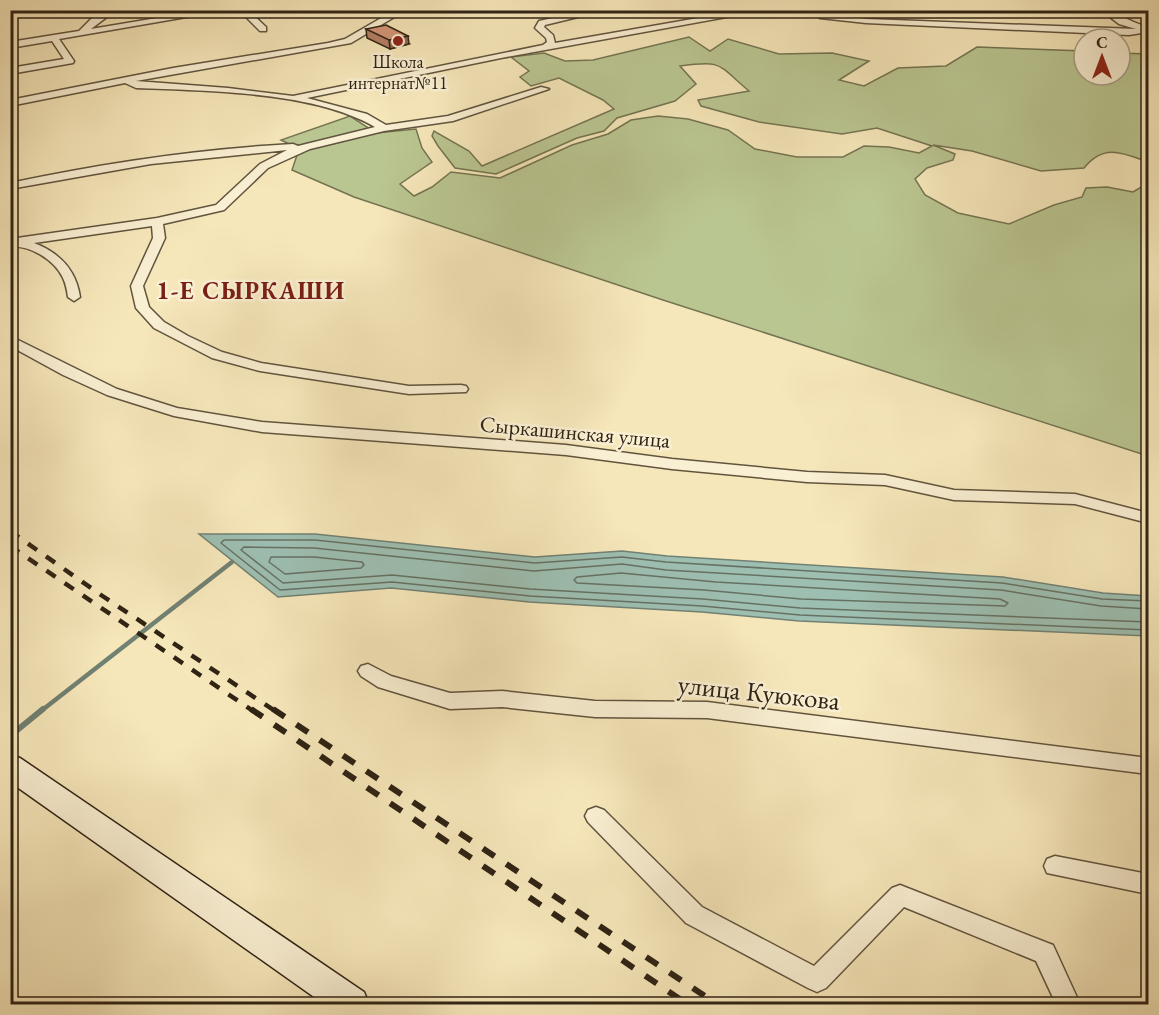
<svg xmlns="http://www.w3.org/2000/svg" width="1159" height="1015" font-family="'EB Garamond',serif">
	<style>
		.green { fill: #bac691; stroke: #747452; stroke-width: 1.5 }
		.water { fill: #9dbfb2; stroke: #718173; stroke-width: 1.5 }
		.lines { fill: none; stroke-linecap: round; stroke-linejoin: round }
		.shore { stroke: #667163; stroke-width: 1.5 }
		.stream-far1 { stroke: #718173; stroke-width: 4.5 }
		.stream { stroke: #718173; stroke-width: 6 }
		.street-casing { stroke: #61543e; stroke-width: 3 }
		.secondary-casing { stroke: #2f2314; stroke-width: 3 }
		.street { fill: #f9efd2; fill-rule: evenodd }
		.secondary { fill: #f9efd2; fill-rule: evenodd }
		.rail-far1 { stroke: #2f2314; stroke-width: 4.5; stroke-dasharray: 11 11; stroke-linecap: butt }
		.rail { stroke: #2f2314; stroke-width: 6; stroke-dasharray: 14 14; stroke-linecap: butt }
		.wall { fill: #b58065; stroke: #2f2314; stroke-width: 1.5 }
		.shaded-wall { fill: #946853; stroke: #2f2314; stroke-width: 1.5 }
		.building { fill: #d39576; stroke: #2f2314; stroke-width: 1.5 }
		.poi-dot { fill: #8f2418; stroke: #f9efd2; stroke-width: 2 }
		.labels { text-anchor: middle; dominant-baseline: central; stroke-width: 5; stroke-linejoin: round; paint-order: stroke }
		.far-poi-label { font-size: 18px; fill: #2f2314; stroke: #f9efd2 }
		.street-label { font-size: 22px; fill: #2f2314; stroke: #f9efd2 }
		.far-district-label { font-size: 24px; font-weight: bold; letter-spacing: 1.5px; fill: #7a1f14; stroke: #f9efd2 }
		.near-street-label { font-size: 27px; fill: #2f2314; stroke: #f9efd2 }
	</style>
	<rect width="100%" height="100%" fill="#f6e7ba"/>
	<filter id="stains"><feTurbulence type="fractalNoise" baseFrequency=".00333" numOctaves="4"/><feColorMatrix values="0 0 0 0 .2 0 0 0 0 .09 0 0 0 0 .02 0 0 0 .5 -.17"/></filter>
	<radialGradient id="worn" r=".72"><stop offset=".6" stop-color="#630" stop-opacity="0"/><stop offset="1" stop-color="#630" stop-opacity=".3"/></radialGradient>
	<path class="green" d="M689,37L710,51L728,39L779,54L832,53L869,61L839,80L864,86L898,68L946,66L977,47L1084,51V75H1120V53L1148,54V162C1123,153 1104,143 1084,168L1041,171L972,151L933,145L955,154L953,160L927,168L915,179L925,195L958,213L1009,224L1054,205L1082,197L1086,188L1107,187L1133,192L1148,183V456L663,300L354,197L292,170L298,152L302,150L281,140L350,116L376,133L416,129L422,148L432,162L400,184L414,196L432,187L451,172L500,178L572,145L608,134L631,120L658,116L688,119L728,130L755,149L797,157H843L864,146L889,147L919,153L932,146L877,128L842,134L759,122L701,106L698,100L749,91C717,64 723,60 680,66L696,84L675,101L617,118L604,131L577,138L496,174L455,168L438,146L432,136L434,131L469,151L482,166L614,109L603,100L559,78L531,86L520,77L529,71L511,57L544,53L565,61L593,60Z"/>
	<path class="water" d="M199,534H315L535,557L622,551L667,556L1003,577L1103,593L1148,596V636L799,621L702,612L529,602L391,588L278,597Z"/>
	<g class="lines">
		<path class="shore" d="M271,557H314L362,562L364,565L361,568L285,574L269,562Z
			M621,573L716,582L1000,599L1008,603L1005,606L801,599L704,590L577,583L574,580L577,577Z
			M1148,601L1102,599L1002,583L666,562L622,557L535,563L315,540H224L221,543L280,590L392,582L530,596L702,606L800,615L1148,630
			M1148,609L1101,606L1001,590L666,570L622,564L534,571L314,548L244,547L241,550L283,583L392,575L530,589L703,599L800,608L1148,622"/>
		<path class="stream-far1" d="M41,711L232,562"/>
		<path class="stream" d="M10,736L43,709"/>
		<g class="street-casing">
			<path id="street" d="M105,10H116L91,29L205,10H227L59,39L74,61L73,63L10,74V68L64,59L52,41L10,48V42L79,31L91,19Z
				M239,10H248L266,27V31H260Z
				M395,10H406L351,43L136,81L228,88L293,96L543,45L547,42L546,38L535,28L539,21L589,10H607L545,25L544,27L553,35L555,43L744,10H765L501,58L307,98L367,114L386,125L448,116L541,87L549,89L453,121L384,131L310,149L268,168L224,210L163,224L165,238L143,286L149,307L164,322L188,336L222,352L261,363L409,386L461,385L466,386L468,389L466,392L409,394L260,371L212,358L154,328L136,308L131,286L153,238L152,226L34,243C60,253 76,270 80,297L74,301L68,297C67,290 66,284 63,278C55,260 29,244 10,247V239L157,218L216,205L260,164L287,150L151,164L10,189V183C104,163 198,149 293,144L298,146L375,127C313,91 207,91 136,88L125,83L10,106V100L173,68L328,43L345,39Z
				M808,10L866,19L1136,29L1119,24L1101,10C1114,10 1128,21 1142,25V28H1148V32L1129,35L866,23L820,18Z
				M10,336L117,389L177,408L262,422L566,445L672,459L807,472L885,475L954,490L1075,494L1148,513V523L1075,504L954,500L885,485L807,482L672,469L566,455L262,432L174,416L107,395L63,375L10,346Z
				M368,664L391,676L450,693L502,691L595,701L707,702L1148,758V774L707,718L595,717L502,707L450,709L378,687L361,676L358,671L361,666Z
				M596,807L604,810L702,907L814,966L892,888L900,885L1053,945L1080,1004H1056L1036,961L904,907L826,988L817,992L808,988L686,923L588,822L585,816L588,810Z
				M1055,856L1148,874V894L1047,873L1044,866L1047,859Z"/>
		</g>
		<g class="secondary-casing">
			<path id="secondary" d="M10,755L20,758L364,992L369,1004H324L10,782Z"/>
		</g>
		<use href="#street" class="street"/>
		<use href="#secondary" class="secondary"/>
		<path class="rail-far1" d="M10,531L101,595L275,711
			M10,546L253,711"/>
		<path class="rail" d="M251,709L687,1004
			M273,709L717,1004"/>
	</g>
	<path class="wall" d="M366,29L409,44L390,49L367,38Z"/>
	<path class="shaded-wall" d="M408,36L409,44L390,49L389,40Z"/>
	<path class="building" d="M386,25L408,36L389,40L366,29Z"/>
	<circle class="poi-dot" cx="398" cy="41" r="6"/>
	<g class="labels">
		<g class="far-poi-label">
			<text x="398" y="61">Школа<tspan x="398" dy="21">интернат№11</tspan></text>
		</g>
		<g class="street-label">
			<text transform="translate(575 432) rotate(5)">Сыркашинская улица</text>
		</g>
		<g class="far-district-label">
			<text x="251" y="290">1-Е СЫРКАШИ</text>
		</g>
		<g class="near-street-label">
			<text transform="translate(759 692) rotate(6)">улица Куюкова</text>
		</g>
	</g>
	<rect width="1159" height="1015" fill="none" stroke="#f6e7ba" stroke-width="36"/>
	<rect x="12" y="12" width="1135" height="991" fill="none" stroke="#2f2314" stroke-width="3"/>
	<rect x="18" y="18" width="1123" height="979" fill="none" stroke="#2f2314" stroke-width="1.5"/>
	<g transform="translate(1102 57)"><circle r="28" fill="#f9efd2" stroke="#a89d86" stroke-width="1.5"/>
	<path d="M0-4.5L10 22L0 15L-10 22Z" fill="#8f2418"/>
	<text y="-9" font-size="16" font-weight="bold" text-anchor="middle" fill="#2f2314">С</text>
	</g>
	<rect width="100%" height="100%" filter="url(#stains)"/>
	<rect width="100%" height="100%" fill="url(#worn)"/>
</svg>
